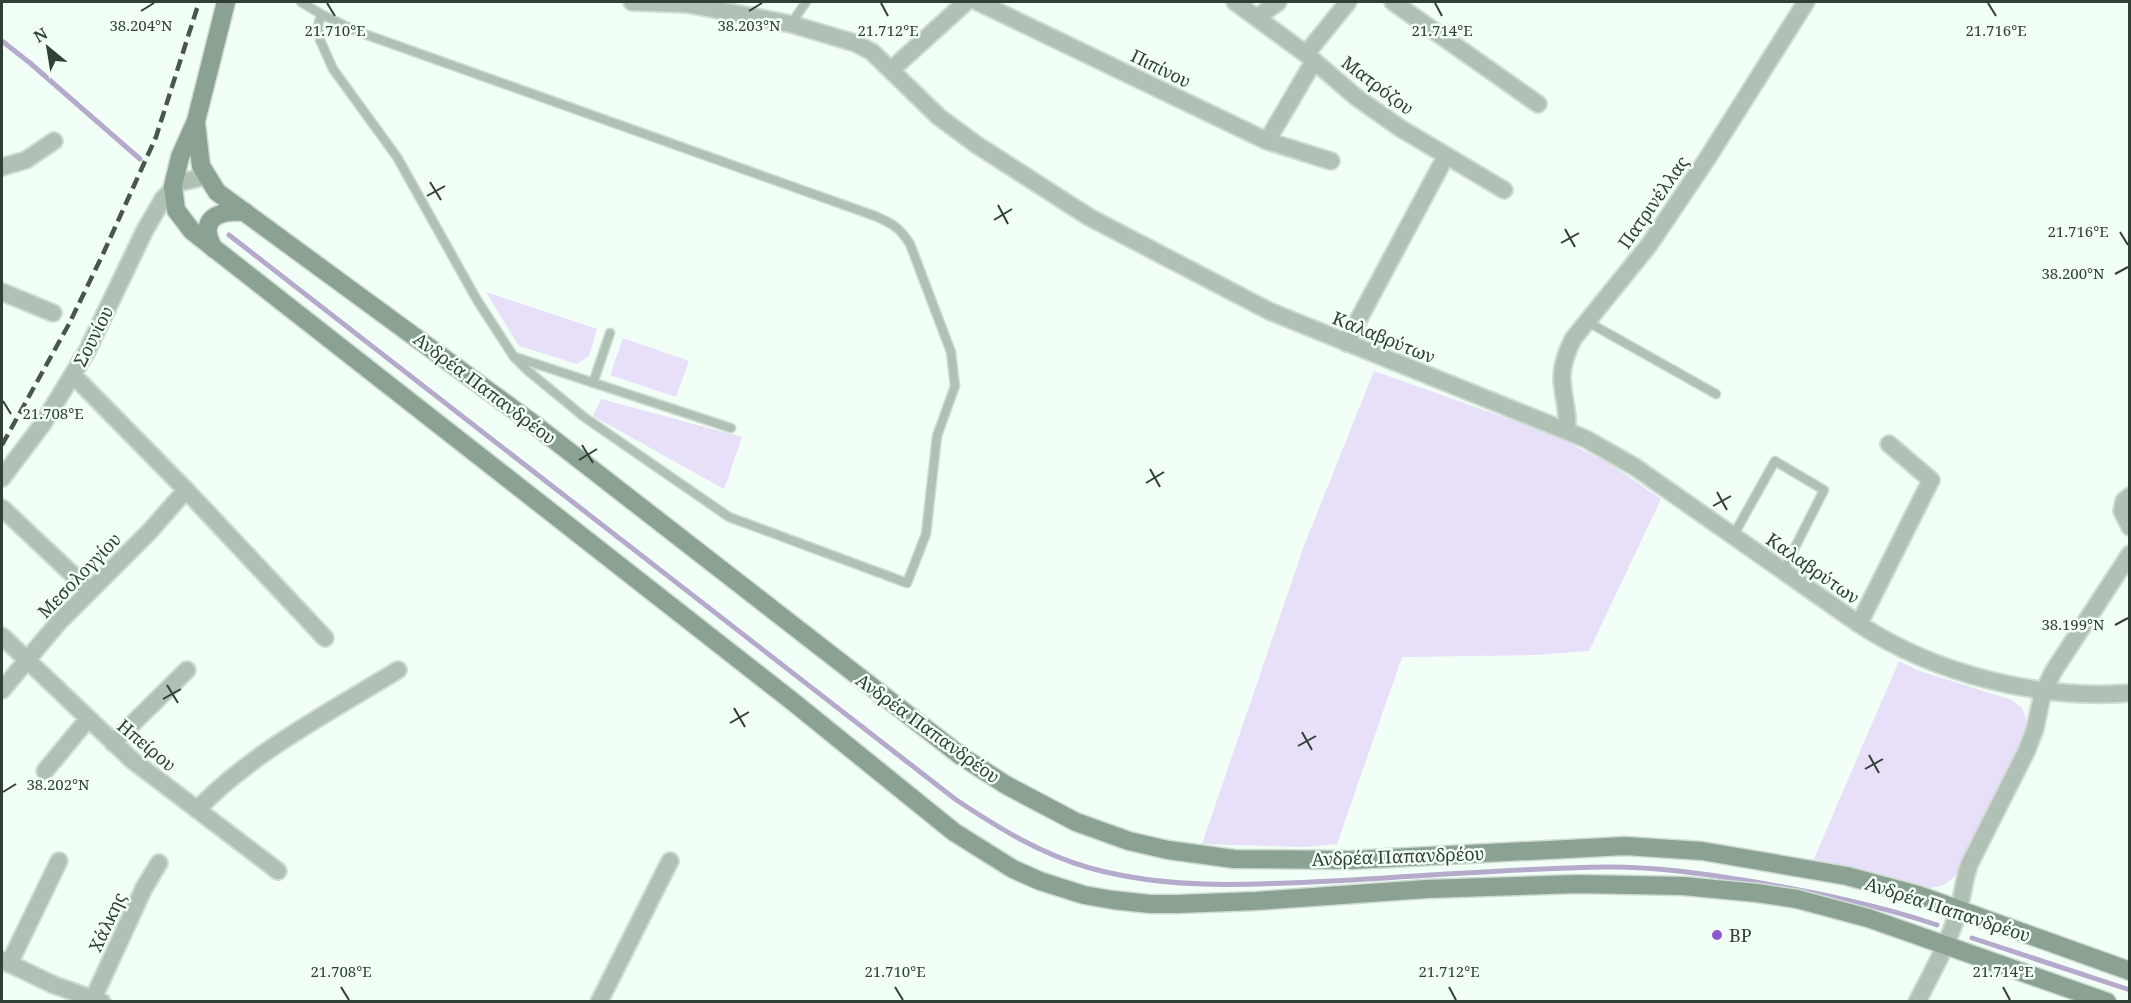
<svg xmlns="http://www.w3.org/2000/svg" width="2131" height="1003" font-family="'Noto Serif',serif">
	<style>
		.green { fill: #e8dff9 }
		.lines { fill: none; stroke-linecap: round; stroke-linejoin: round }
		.stream { stroke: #b6aacc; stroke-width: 5 }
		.service-casing { stroke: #cfdcd3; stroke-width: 11 }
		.minor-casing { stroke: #cfdcd3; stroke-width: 20 }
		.secondary-casing { stroke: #cfdcd3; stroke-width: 21 }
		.service { stroke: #b0c0b5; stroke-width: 8 }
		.minor { stroke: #b0c0b5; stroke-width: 16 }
		.secondary { stroke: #8ba293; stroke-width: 18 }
		.rail { stroke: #49564d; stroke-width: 4.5; stroke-dasharray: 12 6; stroke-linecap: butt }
		.ticks { fill: none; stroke: #323f36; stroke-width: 2 }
		.poi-dot { fill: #8d57cf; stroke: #f2fff6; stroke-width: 2 }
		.labels { text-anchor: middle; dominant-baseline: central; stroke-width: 5; stroke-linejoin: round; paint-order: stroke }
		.street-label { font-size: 18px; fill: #323f36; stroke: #f2fff6 }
		.poi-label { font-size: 18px; fill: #323f36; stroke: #f2fff6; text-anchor: start }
		.ticks-label { font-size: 15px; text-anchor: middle; fill: #323f36; stroke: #f2fff6; stroke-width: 5; stroke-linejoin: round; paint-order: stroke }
	</style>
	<rect width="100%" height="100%" fill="#f2fff6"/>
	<path class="green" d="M486,292L597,329L589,356L577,364L519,346Z
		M623,338L689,361L676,397L610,375Z
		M1374,371L1526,425L1569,443L1610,464L1661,499L1589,651L1535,655L1402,657L1337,844L1305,847L1202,844L1304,546Z
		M601,399L742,437L724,489L593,416Z
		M1899,661L1917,670L2012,700L2022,708L2026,718L2027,731L2020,755L1957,874C1948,884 1941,887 1928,888L1813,861Z"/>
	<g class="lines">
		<path class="stream" d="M2,41L30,63L140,159
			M229,235L955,799C997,827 1040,854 1090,868C1169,890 1249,885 1331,881C1424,876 1517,868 1609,867C1659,867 1707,874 1755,882C1817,893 1878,905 1937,925
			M1972,938L2130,990"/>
		<g class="service-casing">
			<path id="service" d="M301,2L321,14L356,31L875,216C893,224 899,227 910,244L951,352L955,386L937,436L926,534L907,583L729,517L584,417L527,370L514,357L477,300L397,157L333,69L320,40L318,27L321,14
				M791,24L806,2
				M1586,321L1716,394
				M518,358L731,428
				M593,383L610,333
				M1733,536L1775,461L1824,490L1783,571"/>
		</g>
		<g class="minor-casing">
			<path id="minor" d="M632,2L687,4L791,24L855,43L872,52L939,117L977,145L1089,217L1269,311L1586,439L1635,467L1859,624C1935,674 2038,700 2130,693
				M978,2L1267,141L1331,161
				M1235,2L1306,54L1356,97L1400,128L1504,190
				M1393,2L1538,104
				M1258,17L1278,2
				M1306,54L1348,2
				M891,70L966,2
				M1267,141L1314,61
				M2,167L26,160L54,141
				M2,292L53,313
				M1346,343L1446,156
				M73,375L186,490L325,638
				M1567,431C1569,412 1562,395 1562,377C1562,363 1567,351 1573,339L1649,245L1707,159L1806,2
				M2,478L42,425L87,351L145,230L163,199L178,183L207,176
				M2130,496L2124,501L2122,511L2130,527
				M2,508L89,590
				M1859,624L1931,480L1889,444
				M2,636L132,760L278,871
				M2,690L58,623L150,531L186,490
				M113,743L187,670
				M45,771L88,719
				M197,810C249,754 333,710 398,670
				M2,960L54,985L102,1002
				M9,964L59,861
				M93,999L144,888L159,863
				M599,1002L670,861
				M1917,1002C1932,972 1949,943 1958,911C1963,895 1964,880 1969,865L2027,750L2035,729L2042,696L2053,672L2130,554"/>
		</g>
		<g class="secondary-casing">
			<path id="secondary" d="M226,2L196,121L180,157L173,186L176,210L192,231L792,701L954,832L1013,869L1040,881L1084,895L1113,900L1150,904H1178L1256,901L1427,889L1578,884L1683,886L1757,893L1797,899L1868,918L2107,1002
				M196,123L201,166L217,192L535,425L961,756L1006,785L1076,822L1129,841L1168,850L1234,859L1351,860L1625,846L1702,851L1847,876L1918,895L2130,971
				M214,249C197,219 217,210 245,212"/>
		</g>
		<use href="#service" class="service"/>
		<use href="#minor" class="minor"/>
		<use href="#secondary" class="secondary"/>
		<path class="rail" d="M2,445L69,324L103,254L156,137L199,2"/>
	</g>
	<path class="ticks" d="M327,3L335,16M881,3L888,16M1435,3L1442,16M1988,3L1996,16M141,11L154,3M749,11L762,3M430,182L441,200M427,196L445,186M998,205L1008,224M994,220L1012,209M1565,229L1575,247M2120,232L2128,245M1561,243L1579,233M2115,274L2128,267M3,401L11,414M582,445L593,463M579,460L597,449M1150,469L1160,487M1146,483L1164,472M1717,492L1727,510M1713,506L1731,496M2115,625L2128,618M167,685L178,703M163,699L181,689M734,708L745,727M730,723L749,712M1302,732L1312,750M1298,746L1316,736M1869,755L1879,773M1865,769L1883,759M3,792L16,784M341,987L349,1000M895,987L903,1000M1449,987L1456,1000M2003,987L2010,1000"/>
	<circle class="poi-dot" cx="1717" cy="935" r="6"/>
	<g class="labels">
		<g class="street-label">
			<text transform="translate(1161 68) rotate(26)">Πιπίνου</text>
			<text transform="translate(1378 85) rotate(37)">Ματρόζου</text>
			<text transform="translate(1653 202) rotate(-55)">Πατρινέλλας</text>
			<text transform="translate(93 336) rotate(-63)">Σουνίου</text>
			<text transform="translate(1384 337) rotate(22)">Καλαβρύτων</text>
			<text transform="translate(485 388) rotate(37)">Ανδρέα Παπανδρέου</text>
			<text transform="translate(1813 568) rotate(35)">Καλαβρύτων</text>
			<text transform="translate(79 575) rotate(-46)">Μεσολογγίου</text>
			<text transform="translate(928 728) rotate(36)">Ανδρέα Παπανδρέου</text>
			<text transform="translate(147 745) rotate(40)">Ηπείρου</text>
			<text transform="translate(1398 856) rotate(-2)">Ανδρέα Παπανδρέου</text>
			<text transform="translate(1948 909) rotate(18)">Ανδρέα Παπανδρέου</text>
			<text transform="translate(107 922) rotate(-65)">Χάλκης</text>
		</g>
		<g class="poi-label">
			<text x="1729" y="935">BP</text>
		</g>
	</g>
	<g class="ticks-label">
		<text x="141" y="31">38.204°N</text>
		<text x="749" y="31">38.203°N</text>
		<text x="335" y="36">21.710°E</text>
		<text x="888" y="36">21.712°E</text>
		<text x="1442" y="36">21.714°E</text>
		<text x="1996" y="36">21.716°E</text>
		<text x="2078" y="237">21.716°E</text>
		<text x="2073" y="279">38.200°N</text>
		<text x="53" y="419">21.708°E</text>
		<text x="2073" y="630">38.199°N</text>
		<text x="58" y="790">38.202°N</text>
		<text x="341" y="977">21.708°E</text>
		<text x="895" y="977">21.710°E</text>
		<text x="1449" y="977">21.712°E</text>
		<text x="2003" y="977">21.714°E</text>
	</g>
	<rect width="2131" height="1003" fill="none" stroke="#323f36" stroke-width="6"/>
	<g transform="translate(48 48) rotate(330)" stroke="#f2fff6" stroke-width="4.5" paint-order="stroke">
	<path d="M0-4.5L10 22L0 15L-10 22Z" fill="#323f36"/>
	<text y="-9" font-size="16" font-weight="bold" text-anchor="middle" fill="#323f36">N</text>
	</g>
</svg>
